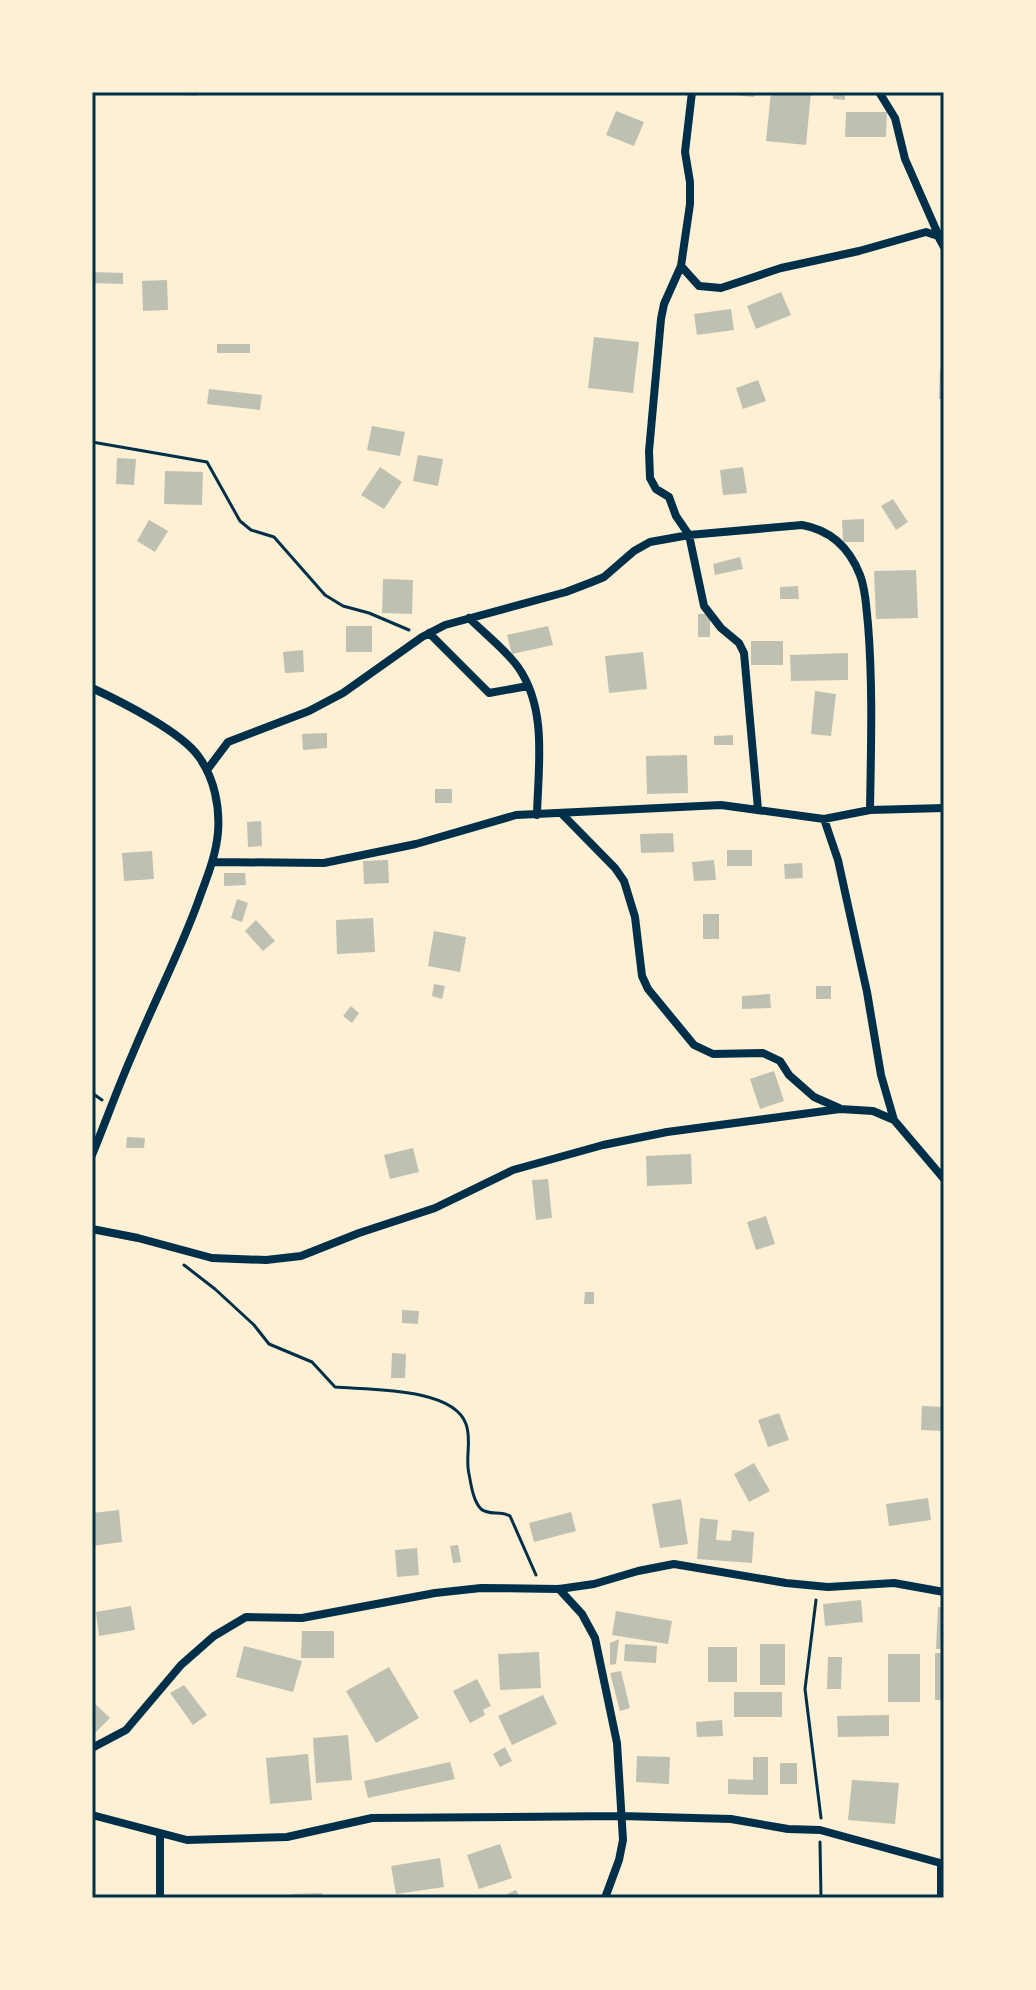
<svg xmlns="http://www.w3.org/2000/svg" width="1036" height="1990" font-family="Arial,sans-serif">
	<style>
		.building { fill: #bec0b2 }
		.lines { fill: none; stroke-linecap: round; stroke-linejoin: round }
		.path { stroke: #003049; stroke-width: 3 }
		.minor { stroke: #003049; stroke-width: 8 }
		.neatline { fill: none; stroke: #003049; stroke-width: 3 }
	</style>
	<rect width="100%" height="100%" fill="#fdf0d5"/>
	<path class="building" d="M168,92H198L197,96L168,94Z
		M733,92H755L754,97L733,95Z
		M771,92H811L806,145L766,141Z
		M833,92H845V100L833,99Z
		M616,111L644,122L634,146L606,135Z
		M846,112H887L886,137H845Z
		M92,272L123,273V284L92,283Z
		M167,280L168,310L143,311L142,281Z
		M781,292L791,315L756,329L747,306Z
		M731,309L734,330L697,335L694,314Z
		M594,337L639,342L633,393L588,388Z
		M217,344H250V353H217Z
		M940,369H944V399H939Z
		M758,380L766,401L743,409L736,388Z
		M209,389L262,395L260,410L207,404Z
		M372,426L405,432L400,456L367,450Z
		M418,455L443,459L438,486L413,481Z
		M117,458L136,459L134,485L116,484Z
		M380,467L402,482L384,509L361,495Z
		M743,467L747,493L723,495L720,470Z
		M165,471L203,472L202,505L164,504Z
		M893,499L908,522L896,530L881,506Z
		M864,519V542H843L842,520Z
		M149,520L168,531L155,552L137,541Z
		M740,557L743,569L715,575L713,564Z
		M916,570L918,618L876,619L874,571Z
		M383,579L413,580L412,614L382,613Z
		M798,586L799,599H780V587Z
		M698,614H710V637H698Z
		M346,626H372V652H346Z
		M548,626L553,645L512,654L507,635Z
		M751,641H783V665H751Z
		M303,650L304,672L285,673L283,652Z
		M643,652L647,689L609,693L605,656Z
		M848,653V680L791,681L790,655Z
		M815,691L836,694L831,736L811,734Z
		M327,733V748L303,750L302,734Z
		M733,735V745H714V736Z
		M687,755L688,793L647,794L646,756Z
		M435,789H452V803H435Z
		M261,821L262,846L248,847L247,822Z
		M673,833L674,852L641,853L640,834Z
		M727,850H752V866H727Z
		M152,851L154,879L124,881L122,853Z
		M388,860L389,883L364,884L363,861Z
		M714,860L716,880L694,881L692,862Z
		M802,863L803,878L785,879L784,864Z
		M224,873H245L246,885L224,886Z
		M237,899L248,903L242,922L231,918Z
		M703,914H719V939H703Z
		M373,918L375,952L337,954L336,920Z
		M256,920L275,941L263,951L245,931Z
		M434,931L466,937L460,972L428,966Z
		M434,984L445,986L442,999L432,996Z
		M816,986H831V999H816Z
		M770,994L771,1008L742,1009V996Z
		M351,1006L359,1013L352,1023L343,1016Z
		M774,1071L784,1101L760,1109L750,1079Z
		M127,1137L145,1138L144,1148H126Z
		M413,1148L419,1172L390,1179L384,1155Z
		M691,1154L692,1184L647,1186L646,1156Z
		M548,1179L552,1218L536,1220L532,1180Z
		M766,1216L775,1244L756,1250L747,1222Z
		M585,1292H594V1304H584Z
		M402,1310L419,1311L418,1324L402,1323Z
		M392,1353L406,1354L405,1378H391Z
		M922,1406L944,1407V1431L921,1430Z
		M779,1413L789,1440L768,1447L758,1420Z
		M754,1463L770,1491L749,1502L734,1474Z
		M928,1498L931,1520L889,1526L886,1504Z
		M681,1499L688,1544L660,1548L652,1504Z
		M119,1510L122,1542L92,1546V1513Z
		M571,1512L576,1531L534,1542L529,1523Z
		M700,1518L718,1520L716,1540L731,1541L732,1530L754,1532L752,1563L697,1559Z
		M458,1545L461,1562L453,1563L450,1546Z
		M417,1548L419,1575L397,1577L395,1550Z
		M861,1600L863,1622L825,1626L823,1604Z
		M131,1606L135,1630L99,1636L96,1612Z
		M938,1607H944V1649H936Z
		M616,1611L672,1621L668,1644L612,1635Z
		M302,1631H334V1658H301Z
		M619,1639L616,1664L610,1665V1643Z
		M625,1644L657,1646L656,1663L624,1661Z
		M760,1644H785V1685H760Z
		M244,1646L302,1661L293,1692L236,1677Z
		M708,1647H737V1682H708Z
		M539,1652L541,1688L500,1690L498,1654Z
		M935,1653H942V1700H935Z
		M888,1654H920V1702H888Z
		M828,1657H842L841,1689H827Z
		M389,1667L419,1718L376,1743L346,1691Z
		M621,1671L630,1708L620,1711L610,1673Z
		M477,1679L491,1706L483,1710L485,1715L470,1723L453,1691Z
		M184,1685L207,1715L193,1725L170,1693Z
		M734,1692H782V1717H734Z
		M543,1695L557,1724L512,1745L498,1716Z
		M92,1701L110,1718L92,1736Z
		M889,1715V1736L838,1737L837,1716Z
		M722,1720L723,1736L697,1737L696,1722Z
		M348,1735L352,1780L316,1783L313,1738Z
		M505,1747L512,1761L500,1767L493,1754Z
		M308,1754L312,1800L270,1804L266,1758Z
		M637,1756L670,1757L669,1784L636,1782Z
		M753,1757H768V1795L728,1794V1779L753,1780Z
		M450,1762L455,1779L368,1798L364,1781Z
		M780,1763H797V1784H780Z
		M852,1780L899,1783L895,1824L848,1820Z
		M500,1844L512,1878L479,1889L467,1855Z
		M440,1858L444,1887L396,1894L391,1866Z
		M516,1890L520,1898H498Z
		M322,1893V1898H291V1894Z"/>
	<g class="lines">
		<path class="path" d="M92,442L207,462L240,521L251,530L274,537L325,595L343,606L369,613L409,630
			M92,1093L102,1100
			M184,1265L215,1289L254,1325L269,1344L312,1362L335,1387C368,1390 453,1387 466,1424C472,1440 465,1457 469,1474C471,1484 473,1501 481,1509C489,1516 501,1510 510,1516L536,1575
			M816,1600L805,1689L821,1818
			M820,1842L821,1898"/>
		<path class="minor" d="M692,92L685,152L690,182V204L681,266L699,286L721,288L781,268L859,251L926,232L938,236L944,247
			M879,92L895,118L905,159L938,234
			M681,266L664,304L661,319L649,451L650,478L656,489L669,497L676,516L689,535L704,606L721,628L739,643L744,653L758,809
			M469,618C485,634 505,649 518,667C548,710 538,767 537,815
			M429,633L489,693L528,686
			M92,688C120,701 182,732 199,757C214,778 220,806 218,832C216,857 206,879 198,902C179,954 154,1002 133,1053C118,1087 106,1121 92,1155
			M207,770L228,742L309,711L343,693L422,637L445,625L566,592L592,582L604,577L634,551L650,542L689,535L802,525C831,530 849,547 860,575C866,590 866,607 868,624C873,686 871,748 870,810
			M563,815L615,868L624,881L635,917L642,976L648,989L694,1045L713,1054L763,1053L780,1061L789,1075L814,1097L839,1108
			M824,819L838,860L867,992L881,1075L894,1120L944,1179
			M213,862L324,863L416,844L516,815L721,805L824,819L870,810L944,808
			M92,1229L138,1238L212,1258L266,1260L301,1256L359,1233L435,1208L513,1170L603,1145L667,1132L840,1109L873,1111L894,1120
			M559,1589L582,1614L595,1638L617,1743L623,1840L619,1860L605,1898
			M92,1748L126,1730L181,1665L214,1636L246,1617L302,1618L435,1593L481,1588L559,1589L594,1584L638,1571L674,1564L786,1583L828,1587L894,1583L944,1592
			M92,1815L187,1840L287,1837L372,1818L621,1816L731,1819L788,1829L820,1830L944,1864
			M941,1863V1898
			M160,1898V1835"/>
	</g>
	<rect width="1036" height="1990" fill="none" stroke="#fdf0d5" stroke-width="188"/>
	<rect x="94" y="94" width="848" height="1802" class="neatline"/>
</svg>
